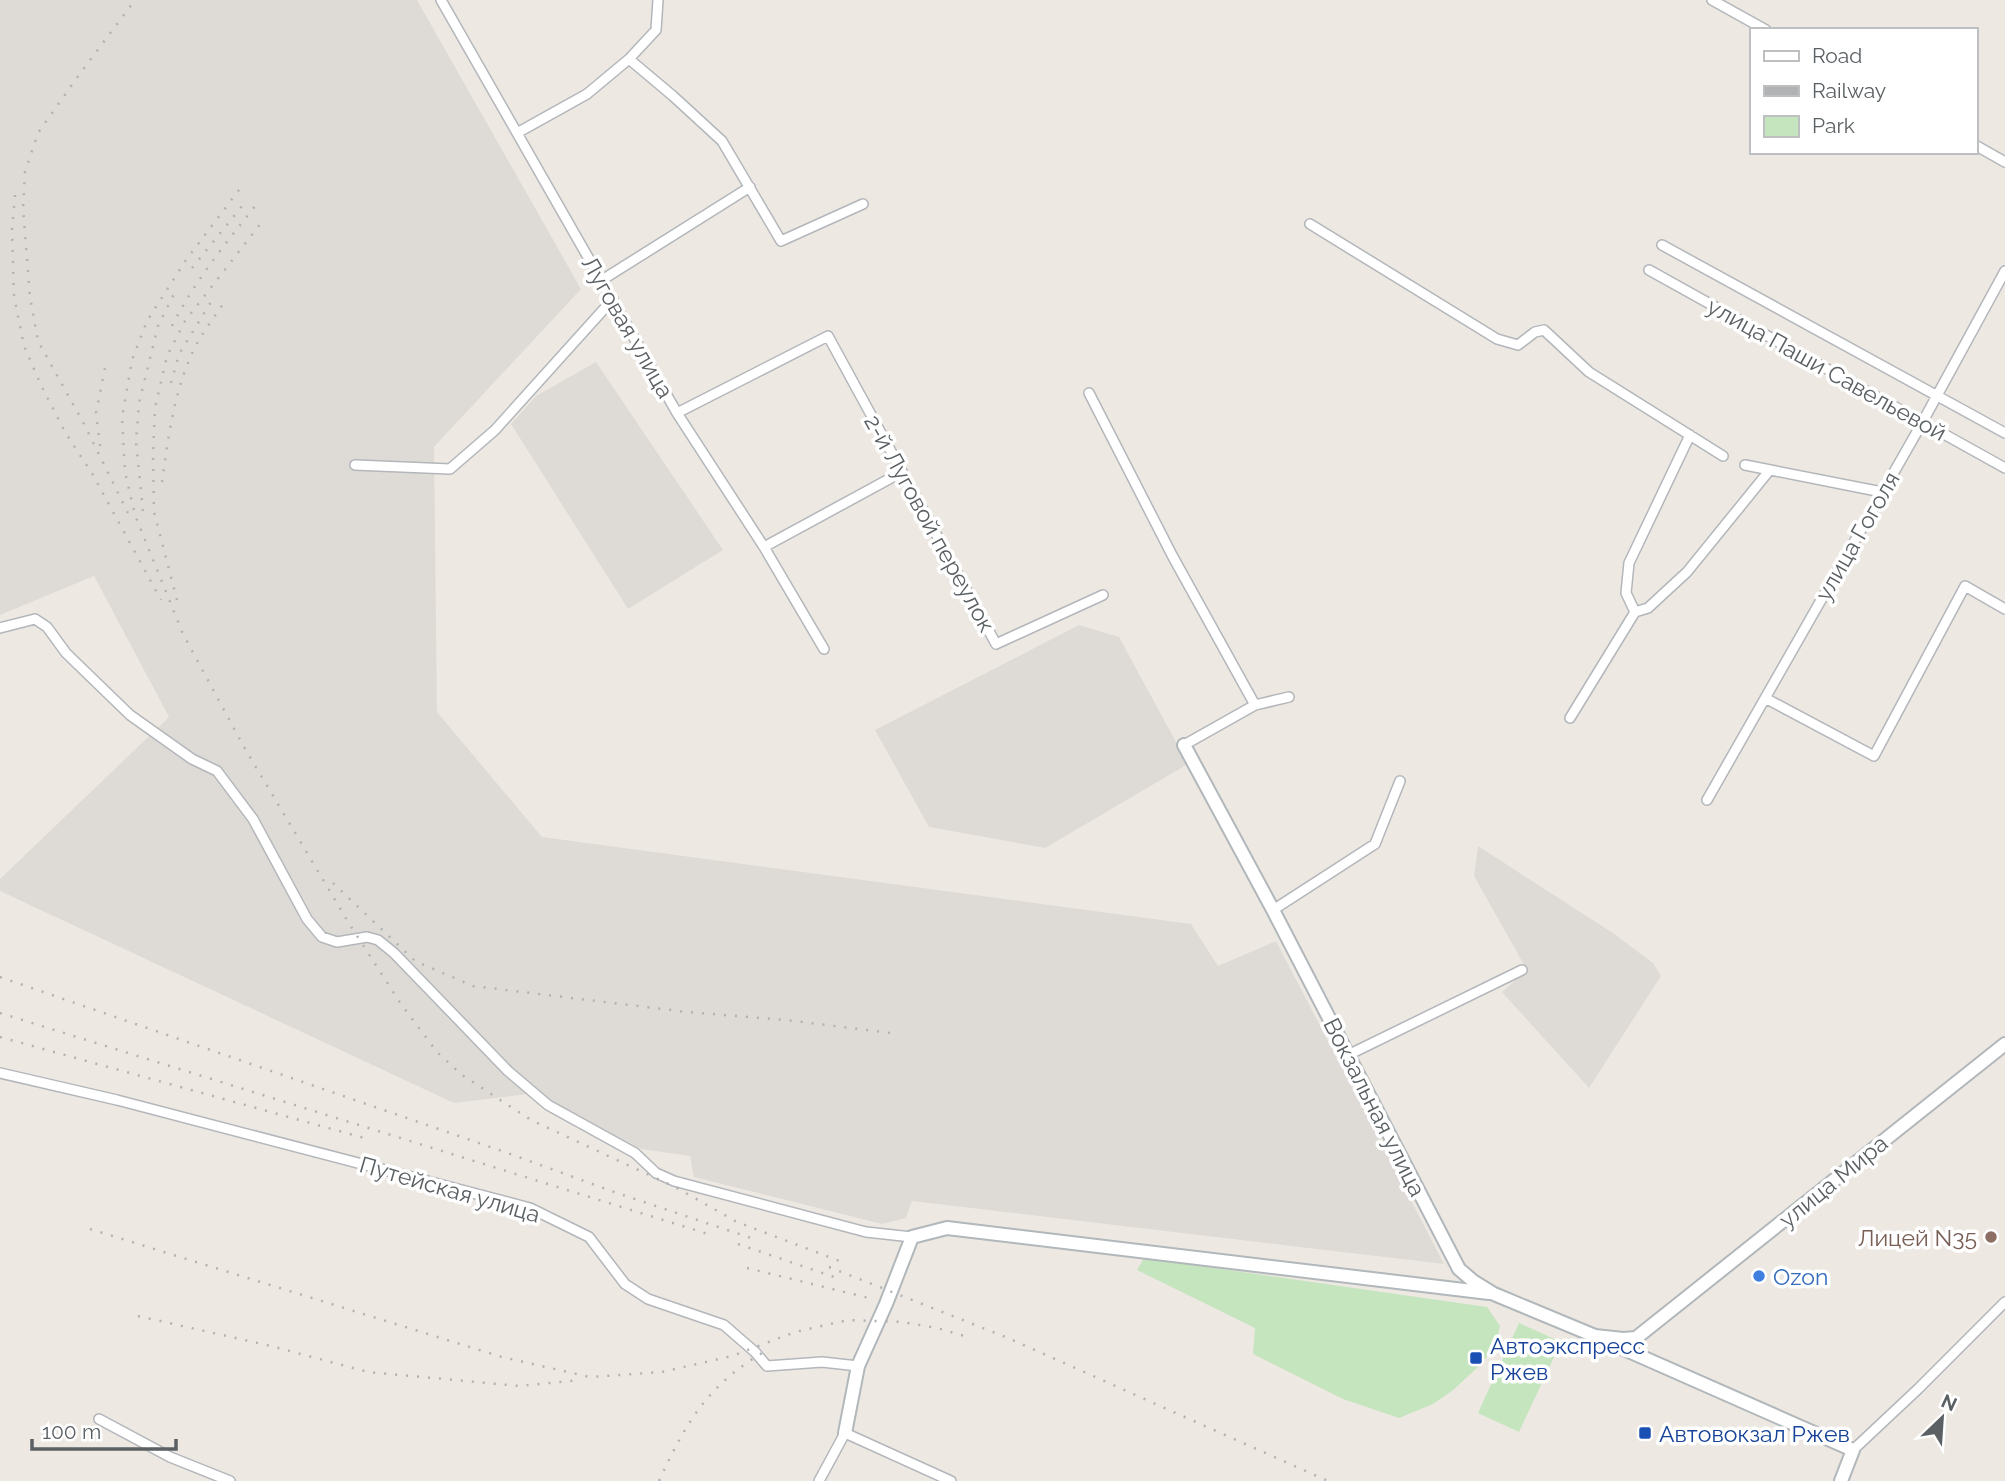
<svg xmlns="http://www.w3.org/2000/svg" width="2005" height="1481" font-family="Raleway,sans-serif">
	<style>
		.industrial { fill: #dedbd7 }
		.green { fill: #c4e5be }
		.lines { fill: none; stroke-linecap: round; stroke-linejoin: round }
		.street-casing { stroke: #b3b6ba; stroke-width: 12 }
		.secondary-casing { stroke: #b1b7ba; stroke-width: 16 }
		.street { stroke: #fff; stroke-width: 9 }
		.secondary { stroke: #fff; stroke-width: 12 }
		.rail { stroke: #b1b2b3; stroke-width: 2.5; stroke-dasharray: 2 9; stroke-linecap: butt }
		.education-dot { fill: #8d6e63; stroke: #fff; stroke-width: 2.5 }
		.shop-dot { fill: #3f7fe0; stroke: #fff; stroke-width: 2.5 }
		.transit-dot { fill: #1a4fb4; stroke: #fff; stroke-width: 2.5 }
		.labels { text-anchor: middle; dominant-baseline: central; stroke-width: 7; stroke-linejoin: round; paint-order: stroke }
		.street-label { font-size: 23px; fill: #5a6063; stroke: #fff }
		.education-label { font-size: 23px; fill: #785e54; stroke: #fff; text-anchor: end }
		.shop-label { font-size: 23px; fill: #366cbe; stroke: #fff; text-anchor: start }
		.transit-label { font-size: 23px; fill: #164399; stroke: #fff; text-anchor: start }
	</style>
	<rect width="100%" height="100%" fill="#ede9e2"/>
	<path class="industrial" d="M0,0H417L581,289L434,447L437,712L542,837L1191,924L1218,966L1276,941L1444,1264L912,1201L906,1218L882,1224L694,1177L690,1156L641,1149L537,1093L454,1103L0,891V879L169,717L94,576L0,615Z
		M596,362L723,550L628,609L511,424L536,396Z
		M1079,625L1119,637L1188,764L1045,848L929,827L875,730Z
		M1478,846L1613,933L1653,963L1661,976L1589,1088L1502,992L1527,970L1474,876Z"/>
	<path class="green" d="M1144,1258L1487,1307L1500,1326L1495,1347L1478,1367L1452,1391L1433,1404L1399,1418L1343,1399L1253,1354L1255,1328L1137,1270Z
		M1519,1323L1561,1342L1519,1432L1478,1413Z"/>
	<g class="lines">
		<g class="street-casing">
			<path id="street" d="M441,0L677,413L764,547L824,649
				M658,0L656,30L629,59L673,96L722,141L781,241L863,204
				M1712,0L1766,30
				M517,133L587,94L629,59
				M1975,145L2005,162
				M1310,224L1497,339L1518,345L1535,332L1544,330L1589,372L1723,456
				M1662,245L2005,433
				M1649,270L2005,468
				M602,280L750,187
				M1089,393L1173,557L1255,705
				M677,413L828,336L996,644L1103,595
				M355,465L450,469L495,430L613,299
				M1745,465L1882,492
				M764,547L902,472
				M1635,612L1626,593L1629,563L1690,435
				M0,628L35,619L47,627L66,653L130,715L192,759L217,771L253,819L307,919L322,937L337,942L367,937L378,940L394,953L508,1071L548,1105L635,1153L656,1173L674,1181L866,1232L912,1237
				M1765,698L1874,756L1965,586L2005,609
				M1570,718L1635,612L1648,608L1687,572L1769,471
				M1184,745L1255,705L1289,697
				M1707,800L1922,423L2005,271
				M1273,910L1375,844L1400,781
				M1348,1055L1522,970
				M0,1073L117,1100L530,1208L589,1237L625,1284L648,1299L724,1325L755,1352L767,1366L822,1362L858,1366
				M99,1419L170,1457L230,1481
				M1853,1450L1918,1389L2005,1302
				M819,1481L845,1433L951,1481"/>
		</g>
		<g class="secondary-casing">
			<path id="secondary" d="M1184,745L1273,910L1459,1269L1473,1281L1494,1294L1595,1336L1623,1339L1636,1338L2005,1044
				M1608,1342L1853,1450L1841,1481
				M845,1433L858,1366L886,1304L912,1237L947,1228L1489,1293"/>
		</g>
		<use href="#street" class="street"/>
		<use href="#secondary" class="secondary"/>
		<path class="rail" d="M239,190L186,260L147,321L132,360L122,418L125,472L135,515L183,634L244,747L350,925L401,1004L437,1052L462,1075L531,1120L675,1187L737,1222L845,1263
			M15,195L12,230L14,296L24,346L41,385L65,432L93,475L161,600
			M192,268L247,200
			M172,326C194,282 225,244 256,205
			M171,383L179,354L211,302
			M100,446L96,413L105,368
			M162,482C168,437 176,379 199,340C206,328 215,316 223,304
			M143,511L136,442L139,403L158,326L174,294
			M128,513L84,424L38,341L30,297L23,208L25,172L38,133L76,79L135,0
			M177,600L154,512L153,455L155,408L167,356L185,321L265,218
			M333,883L415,961L473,986L687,1012L786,1020L899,1034
			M0,977L502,1151L617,1193L754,1239
			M0,1013L708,1234
			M0,1037L368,1139
			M90,1229L502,1357L590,1377L662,1372L732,1356L795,1332L848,1320L902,1322L937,1328L968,1337
			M738,1244L837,1278
			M829,1267L1008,1338L1328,1481
			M747,1268L873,1299
			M138,1316L271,1346L368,1372L519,1386L580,1380
			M659,1481C687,1420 709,1383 769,1349"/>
	</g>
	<circle class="education-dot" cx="1991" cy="1237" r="7"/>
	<circle class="shop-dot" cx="1759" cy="1276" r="7"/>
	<g class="transit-dot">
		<rect x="1469" y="1351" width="14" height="14" rx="3.5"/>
		<rect x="1638" y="1426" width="14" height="14" rx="3.5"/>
	</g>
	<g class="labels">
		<g class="street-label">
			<text transform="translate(628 327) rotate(60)">Луговая улица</text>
			<text transform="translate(1827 369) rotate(29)">улица Паши Савельевой</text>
			<text transform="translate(930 523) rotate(61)">2-й Луговой переулок</text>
			<text transform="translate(1857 536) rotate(-60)">улица Гоголя</text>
			<text transform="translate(1375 1107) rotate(63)">Вокзальная улица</text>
			<text transform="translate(1833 1181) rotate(-39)">улица Мира</text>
			<text transform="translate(450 1189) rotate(16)">Путейская улица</text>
		</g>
		<g class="education-label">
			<text x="1977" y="1237">Лицей N35</text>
		</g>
		<g class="shop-label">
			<text x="1773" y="1276">Ozon</text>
		</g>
		<g class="transit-label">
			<text x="1490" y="1345">Автоэкспресс<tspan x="1490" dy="26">Ржев</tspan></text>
			<text x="1659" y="1433">Автовокзал Ржев</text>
		</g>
	</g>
	<rect x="1750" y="28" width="228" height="126" fill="#ffffff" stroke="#bdbfc1" stroke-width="2"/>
	<rect x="1764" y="51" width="35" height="10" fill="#ffffff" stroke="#bdbfc1" stroke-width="2"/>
	<text x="1812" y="63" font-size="21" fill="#5a6063">Road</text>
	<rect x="1764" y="86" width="35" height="10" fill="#b1b2b3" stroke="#bdbfc1" stroke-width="2"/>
	<text x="1812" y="98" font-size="21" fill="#5a6063">Railway</text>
	<rect x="1764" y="116" width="35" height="21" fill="#c4e5be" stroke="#bdbfc1" stroke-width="2"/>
	<text x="1812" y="133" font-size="21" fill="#5a6063">Park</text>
	<g transform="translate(1942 1418) rotate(25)" stroke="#ffffff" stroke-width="5" paint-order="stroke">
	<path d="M0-5L12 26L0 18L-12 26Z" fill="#5a6063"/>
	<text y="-10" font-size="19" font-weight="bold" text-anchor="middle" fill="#5a6063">N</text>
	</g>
	<path d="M32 1439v10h144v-10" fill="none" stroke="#5a6063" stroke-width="3.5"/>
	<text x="42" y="1439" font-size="21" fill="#5a6063" stroke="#ffffff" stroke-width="5" paint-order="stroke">100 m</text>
</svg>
